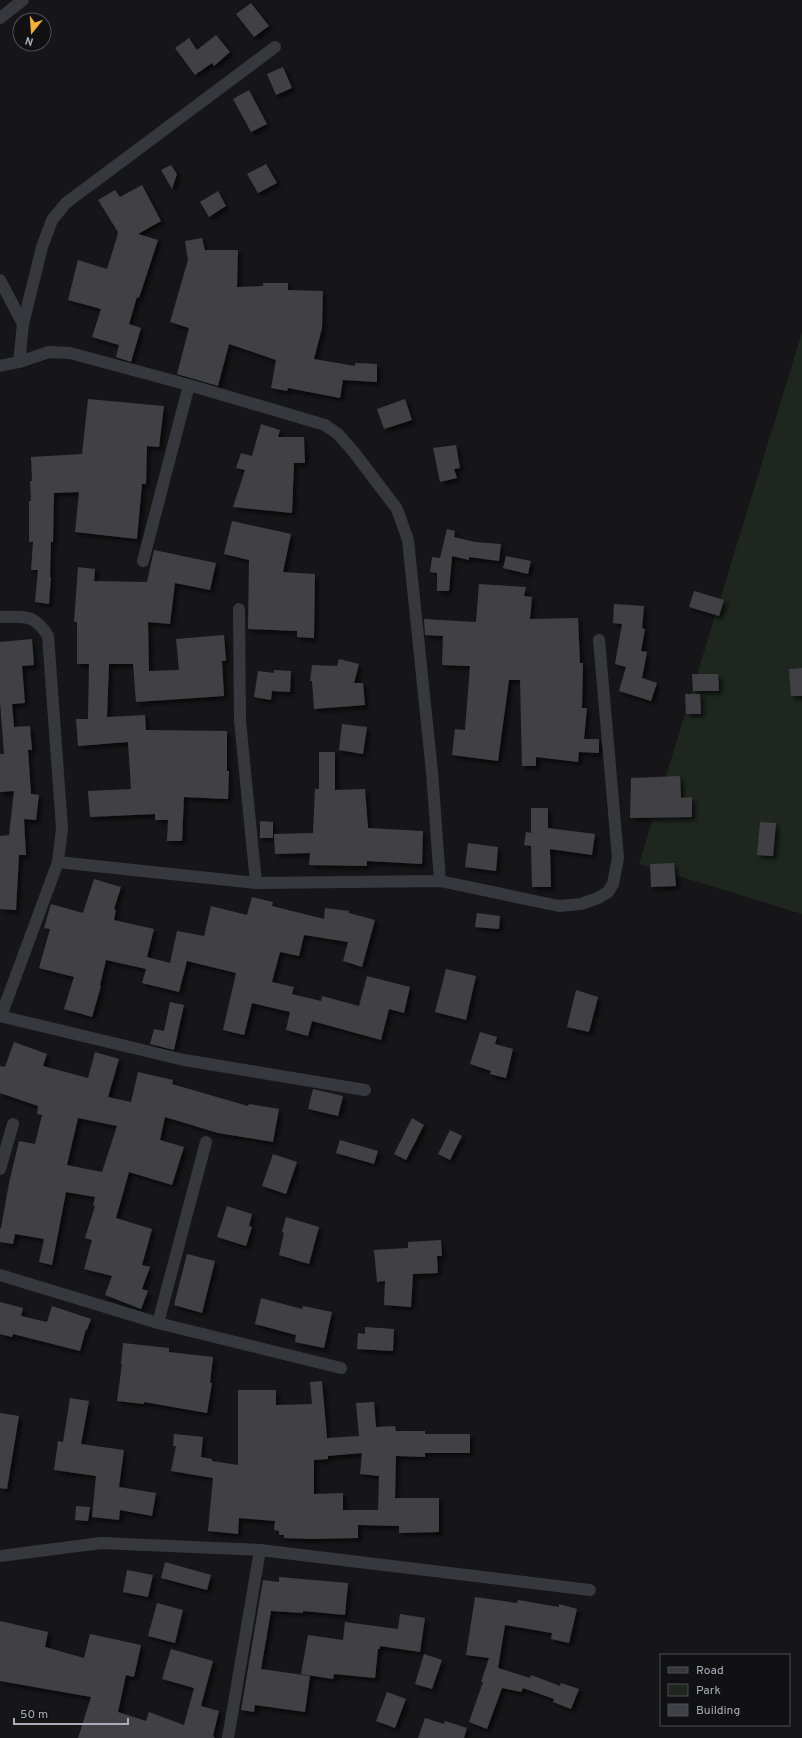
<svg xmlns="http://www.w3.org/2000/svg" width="802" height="1738" font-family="Overpass,sans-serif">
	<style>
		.green { fill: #1e261f }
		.building { fill: #404145; fill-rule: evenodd; filter: url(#shadow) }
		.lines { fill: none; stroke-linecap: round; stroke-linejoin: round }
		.minor { stroke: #37383d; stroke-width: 12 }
	</style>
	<defs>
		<filter id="shadow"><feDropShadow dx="3.5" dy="3.5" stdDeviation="2" flood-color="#0009"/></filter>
	</defs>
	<rect width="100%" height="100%" fill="#161618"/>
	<path class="green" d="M802,332V914L639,864Z"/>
	<path class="building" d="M251,3L269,26L254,37L236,14Z
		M216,35L230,52L214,66L212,63L195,75L175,48L189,38L197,50Z
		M283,67L292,88L276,95L267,74Z
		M249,90L267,124L251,132L233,99Z
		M266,164L277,183L258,193L247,174Z
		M171,165L177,174L172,189L161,170Z
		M142,185L161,221L138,234L158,240L139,298L137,297L129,324L141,328L131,362L116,357L119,345L92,337L101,309L68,300L78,260L107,269L117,237L118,232L98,200L115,190L120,197Z
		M218,191L226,206L209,217L200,202Z
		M202,238L205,250H238L237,287L263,286V283H288V290L323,291L322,328L314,359L355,366V363L377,364V382L343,380L340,398L288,388L287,391L271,388L276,360L229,344L218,386L177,374L189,328L170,322L188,260L185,241Z
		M88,399L164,406L159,447L147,446L146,484H142L137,539L75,532L79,492L54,493L53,542H51L50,577H51L49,604L35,602L38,570H31L33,542H29V501H31L30,481H32L31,457L82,454Z
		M405,399L412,420L384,429L377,409Z
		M261,424L280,430L278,437H304L305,463H294L292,513L233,507L245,470L236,468L241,453L252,456Z
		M456,445L460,468L454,469L457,478L440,482L433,448Z
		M232,521L291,534L283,572L315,574L314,638L297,637V631L248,629L249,560L224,554Z
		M447,529L455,531L454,537L475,542L501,544L499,561L469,557V560L452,556L449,591H437V573L430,572L432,557L440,558Z
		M154,550L216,563L210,590L175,583L170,624L148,622L149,671L179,670L176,639L224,635L226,661H222L224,696L136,702L133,664H109L107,717L145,715L146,730L227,731V771H229L228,799L184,797L182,841H167L168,820H155V814L90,817L88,791L131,789L128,742L78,746L76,719H88L89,664H77V622H74L78,567L95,569L94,581L147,582Z
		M506,556L531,561L528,574L503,568Z
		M479,584L526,587L524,596L532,597L530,619L578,618L580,663H583L582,708H587L584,739H599V753L579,752L578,762L536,757V766H522L520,680H509L498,761L452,755L455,729L465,730L470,666L442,665L443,636L425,635L424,619L476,622Z
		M694,591L724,600L719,616L689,607Z
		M614,604L644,606L642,628L645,629L641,651L647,652L642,678L657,683L651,701L619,691L626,667L615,664L622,624L613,623Z
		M32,639L34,665L22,666L25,703L12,704L14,727L30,726L32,750H28L29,764L31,794L39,795L36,820L24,819L26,855H19L16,910L0,909V836L9,835L14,791L0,792V754H4L0,702V642Z
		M339,659L359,664L354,683H363L365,705L314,709L312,681H310L312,665L337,666Z
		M802,668V696H791L789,669Z
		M274,670L291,671L290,692L272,691L271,700L254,697L258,671L274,673Z
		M692,674H718L719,691H693Z
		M685,694H700L701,714H686Z
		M342,724L367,727L363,754L339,750Z
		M319,752H335V790L365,789L368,828L423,831L422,864L367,861V866L309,865L310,853L275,854L274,834L313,833L315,789H319Z
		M680,776L681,798L692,797V817L630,818L631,778Z
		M531,808H548V828L595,834L592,855L550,849L551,887H532L531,846L524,845L526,832L531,833Z
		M260,821L273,822V838H260Z
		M760,822L776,823L773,856L757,855Z
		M468,843L498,847L496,871L465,867Z
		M674,863L676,886L651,887L650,864Z
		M94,879L121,887L114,909L116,910L114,920L154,929L147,957L170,963L177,931L204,936L211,906L247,915L252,897L273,902L272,906L324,919L325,908L349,911V913L375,920L362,967L343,961L348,942L304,935L299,956L280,952L272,982L294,987L292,994L321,1001L322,996L359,1006L367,976L410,987L404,1013L389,1009L381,1040L312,1021L308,1036L286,1030L290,1012L252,1003L244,1035L223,1030L236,973L187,961L179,992L142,983L146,969L106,960L100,985L101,986L92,1017L64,1009L74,977L39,968L50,929L44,928L51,904L83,913Z
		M477,913L500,916L499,929L475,927Z
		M446,969L476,976L466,1020L435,1012Z
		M576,990L598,997L589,1032L567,1027Z
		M170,1002L184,1005L174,1050L150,1044L154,1029L164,1031Z
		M480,1032L497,1037L495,1044L513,1049L506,1078L490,1074L491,1071L470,1064Z
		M14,1042L47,1054L43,1066L88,1078L95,1052L119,1059L108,1097L131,1102L138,1072L173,1080L172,1084L248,1106L249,1104L279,1109L273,1142L218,1133L165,1117L160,1140L184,1147L172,1185L129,1172L116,1218L152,1229L142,1265L150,1267L142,1289L148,1291L141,1309L105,1295L112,1276L84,1269L92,1240L85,1238L95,1206L93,1205L95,1197L66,1192L52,1265L39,1262L44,1239L15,1234L13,1244L0,1242V1228H1L9,1183L19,1141L35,1144L42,1115L37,1114L38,1106L0,1093V1066L5,1067ZM78,1118L117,1126L102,1172L67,1165Z
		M313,1089L343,1096L338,1116L308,1109Z
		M412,1118L424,1125L406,1160L394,1154Z
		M450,1130L462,1136L450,1160L438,1154Z
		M340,1140L378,1151L374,1164L336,1153Z
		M273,1154L297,1162L286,1194L262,1186Z
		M227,1206L252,1214L249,1226L252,1227L246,1246L217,1237Z
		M286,1217L319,1227L309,1264L279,1255L284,1233L282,1232Z
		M441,1240L442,1256H437L438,1273L413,1274L411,1307L384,1305L385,1281L377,1282L374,1250L408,1248V1242Z
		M187,1254L215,1261L202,1313L174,1305Z
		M261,1298L302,1309L303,1306L332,1312L324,1348L295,1342L296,1335L255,1324Z
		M0,1302L23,1308L21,1316L47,1322L52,1306L91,1319L87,1330L86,1329L80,1351L13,1334L12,1337L0,1334Z
		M365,1327L394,1329L393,1351L357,1349L358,1333L365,1334Z
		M123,1343L169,1348V1352L213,1357L210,1383H212L207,1413L144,1402V1404L117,1401L122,1364H121Z
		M322,1381L327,1438L359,1436L356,1403L374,1402L376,1427L395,1426L396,1431H425V1434H470V1453H425V1457L396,1456L395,1498H439V1532L399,1533V1526L358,1525V1538L312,1539L284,1538V1535H279V1531L274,1530L275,1521L239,1518L238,1534L208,1531L213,1478L171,1471L176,1446H173L174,1434L203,1437L201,1457L212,1459V1461L238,1465V1390H276V1405L312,1404L310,1382ZM362,1453L360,1474L379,1476L378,1510H343V1493L314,1494V1460L328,1459V1456Z
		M70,1398L89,1401L81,1444L124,1450L119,1487L156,1493L152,1516L120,1510L119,1520L92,1517L96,1476L54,1470L58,1441L63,1442Z
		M0,1413L19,1416L7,1489L0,1488Z
		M76,1506L90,1507L88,1521L75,1520Z
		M165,1562L211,1575L207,1590L161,1578Z
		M127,1570L153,1575L148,1597L123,1592Z
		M279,1577L348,1583L345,1615L303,1611V1613L271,1611L261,1669L310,1676L305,1712L255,1705L254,1712L241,1710L263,1580L279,1582Z
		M475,1597L517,1603L518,1600L559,1607V1604L577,1609L569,1643L551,1639L552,1633L505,1625L498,1668L530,1678L531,1675L560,1686L561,1683L579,1689L571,1709L553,1702L554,1699L523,1688L521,1692L502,1688L487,1729L469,1722L483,1682H481L489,1658L466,1655Z
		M157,1603L183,1610L175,1643L148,1636Z
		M400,1614L425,1618L420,1652L380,1646V1649H378L375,1678L334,1674L333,1679L301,1674L308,1635L343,1640L345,1622L398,1629Z
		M0,1621L48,1632L45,1647L84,1658L90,1634L141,1645L134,1677L126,1675L118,1712L146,1721L149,1712L184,1725L194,1688L162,1679L171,1649L213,1661L201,1706L219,1711L213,1736L215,1738H78L91,1697L0,1681Z
		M424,1654L442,1660L432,1689L415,1684Z
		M387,1692L406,1699L395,1728L376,1721Z
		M425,1718L444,1724L445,1721L467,1728L464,1738H418Z"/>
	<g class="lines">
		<path class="minor" d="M0,18L23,0
			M0,280L23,324
			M19,362L23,324L42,247L52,220L66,203L275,47
			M0,366L19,362L49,352L70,353L189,385L325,425L338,434L353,451L397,509L408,540L432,772L440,881
			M143,561L189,385
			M239,609L240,721L256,883
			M0,617C24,617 34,613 48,636L62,828L58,862L1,1016
			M58,862L256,883L440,881L559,906L581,904L598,898L608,892L613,884L618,858L599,640
			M0,1016L184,1060L365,1090
			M0,1169L13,1124
			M0,1275L158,1323L341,1368
			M158,1323L206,1142
			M0,1556L101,1543L260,1550L590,1590
			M228,1738L260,1550"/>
	</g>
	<rect x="660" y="1654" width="130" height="72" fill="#111113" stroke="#4d4f55"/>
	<rect x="668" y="1667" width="20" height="6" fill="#37383d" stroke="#4d4f55"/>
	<text x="696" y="1674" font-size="12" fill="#a8adb8">Road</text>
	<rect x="668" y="1684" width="20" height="12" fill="#1e261f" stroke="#4d4f55"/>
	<text x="696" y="1694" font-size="12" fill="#a8adb8">Park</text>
	<rect x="668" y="1704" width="20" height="12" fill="#404145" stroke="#4d4f55"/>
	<text x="696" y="1714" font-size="12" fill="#a8adb8">Building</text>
	<g transform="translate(32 32) rotate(197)"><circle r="19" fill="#111113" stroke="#4d4f55"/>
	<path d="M0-3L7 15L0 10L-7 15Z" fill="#f2b134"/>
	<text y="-6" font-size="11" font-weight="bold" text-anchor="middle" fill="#a8adb8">N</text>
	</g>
	<path d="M14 1718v6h114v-6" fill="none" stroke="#a8adb8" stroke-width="2"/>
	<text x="20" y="1718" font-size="12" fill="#a8adb8" stroke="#111113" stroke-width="3" paint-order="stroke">50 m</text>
</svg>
